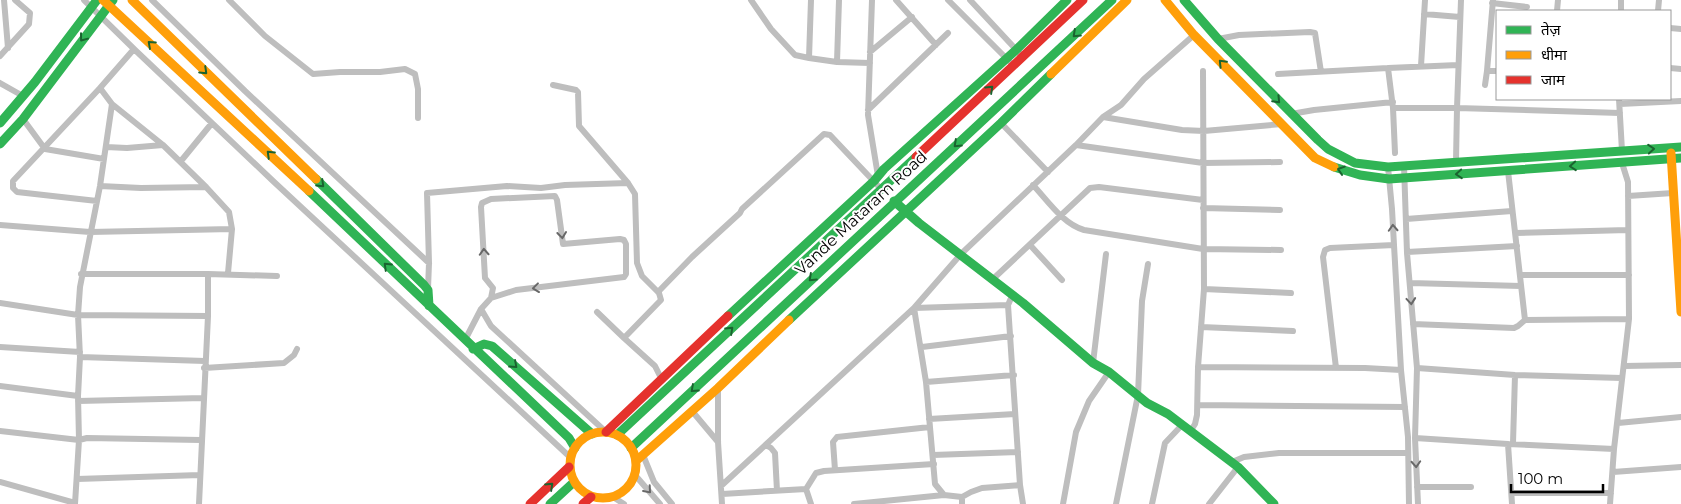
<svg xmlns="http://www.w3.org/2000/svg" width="1681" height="504" font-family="Montserrat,'Noto Sans Devanagari',sans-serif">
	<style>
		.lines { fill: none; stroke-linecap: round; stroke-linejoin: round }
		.street { stroke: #bebebe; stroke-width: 6 }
		.fast { stroke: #30b455; stroke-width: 9 }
		.slow { stroke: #ff9f0a; stroke-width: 9 }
		.jam { stroke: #e5322d; stroke-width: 9 }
		.oneway { stroke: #1a632f }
		.oneway2 { stroke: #686868 }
		.labels { text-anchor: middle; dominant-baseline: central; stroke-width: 4; stroke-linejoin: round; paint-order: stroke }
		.street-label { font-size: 16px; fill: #000; stroke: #fff }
	</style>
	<rect width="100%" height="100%" fill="#fff"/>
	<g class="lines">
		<path class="street" d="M4,0L8,48
			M84,0L134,49
			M152,0L245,91L429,263
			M229,0L265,36L313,74L340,72H380L405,69L415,74L418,89V118
			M751,0L771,29L795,55L809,58
			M811,0L809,58L837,62
			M839,0L837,62L870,63
			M872,0L868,115L878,176
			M896,0L936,45
			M948,0L1014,66
			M970,0L1023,57
			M1493,0L1487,71H1497
			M1492,3L1527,7
			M1557,11L1558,0
			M1621,11V0
			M1658,11L1659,0
			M1424,14L1460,17
			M1670,28L1681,29
			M1218,39L1239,35L1310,32L1315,33L1321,72
			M870,52L912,17
			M0,56L29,24L30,13L15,0
			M1421,66L1425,0
			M1670,68L1681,69
			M1278,74L1388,68
			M0,83L23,96
			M553,85L576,90L578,92L579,126L628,183L635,194L637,263L642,276L659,293L661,300L624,338L655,366L661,378
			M1485,85L1487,71
			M1619,99L1622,151
			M112,104L100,88L134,49L273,181L571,458
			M1620,104L1681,101
			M1393,108L1388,68L1458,65
			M868,110L948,33
			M1291,114L1314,110L1393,102
			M1103,117L1182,130L1204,131L1282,124
			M23,119L45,149L104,159
			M1001,123L1048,172
			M1076,145L1203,163L1280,162
			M106,147L127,148L163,145
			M1395,153L1393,108H1457L1461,0
			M181,161L212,123
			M1456,161L1457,108L1620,113
			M1404,166L1407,253L1417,368L1415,438L1418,504
			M1388,167L1392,209L1401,370L1408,437L1409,504
			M1033,185C1048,201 1063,224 1084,230L1203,249L1281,250
			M100,186L141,188L206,187
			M1628,196L1673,193
			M97,201L17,192L13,188V181L100,88
			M1203,208L1280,210
			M1406,219L1512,211
			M0,225L90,232L232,229L228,273
			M1516,233L1628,230
			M1030,245L1062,280
			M1407,252L1517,246
			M81,274H208
			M1521,275H1629
			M993,279L1090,188L1099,187L1203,200
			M1410,283L1521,286
			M428,289L429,263L427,193L507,186L541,188L565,185L628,183
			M1204,289L1291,293
			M658,292L692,257L740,213L742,209L824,134L830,135L882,190
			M1012,296L1008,305L1020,485L1023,504
			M0,303L78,315L208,316
			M481,309L491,326L606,432
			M597,312L624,338
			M1525,320L1629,319
			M1413,324L1514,328L1518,326L1525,320L1508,171
			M1201,327L1293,331
			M465,340L481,309L491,298L516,290L624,277L626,274V244L624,240L620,239L563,244L557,200L555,196L491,199L482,203L481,207L485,278L493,288L491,298
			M0,347L80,352
			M922,347L1011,336
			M80,357L205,361
			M1093,363L1106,254
			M1624,366L1681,365
			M1198,367L1365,368L1401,370
			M204,368L284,363L294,355L297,349
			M1336,368L1323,257L1325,250L1330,248L1394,245
			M1417,368L1515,375L1622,378
			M926,382L1014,375
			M0,386L78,396
			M718,388V442L722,504
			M78,401L203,398
			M1198,405L1405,407
			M692,411L718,442
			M929,419L1015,414
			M1618,423L1681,417
			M0,431L79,440L87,438L201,440
			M1190,432L1195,424L1197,415L1198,367L1204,289L1203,71
			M1415,438L1508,444
			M1513,443L1515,375
			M766,445L771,448L775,453L777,491
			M643,455L654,482L672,504
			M933,455L1018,452
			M1232,462L1244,457L1279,453H1408
			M835,470L833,442L837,437L930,427
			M1613,472L1681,467
			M635,475L660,504
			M77,479L200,475
			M0,482L75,503
			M1020,485L982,488L971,492L962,497L944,495L935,484L926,382L914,308L961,254L1076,145L1103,117L1121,105L1144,79L1194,35
			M721,486L914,308L1008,305
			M1417,487H1471
			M806,489L811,504
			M1512,493H1611
			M722,494L806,489L816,473L824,471L934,464
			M613,497L624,504
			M962,497V504
			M75,504L79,440L78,396L80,357L78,315L80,287L100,186L112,104L163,145L206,187L229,212L232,229
			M199,504L208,316V274L277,276
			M854,504L944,495
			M1063,504L1076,432L1089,401L1109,372
			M1116,504L1138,395L1142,301L1148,264
			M1152,504L1165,443L1182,425
			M1209,504L1238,467
			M1512,504L1508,444L1614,449
			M1610,504L1614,449L1629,319L1628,182L1622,163"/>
		<path class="fast" d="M1184,0L1218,39L1318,140L1328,149L1355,163L1388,167L1681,147
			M0,123L35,82L97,0
			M0,144L23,119L113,0
			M1334,167L1360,175L1389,179L1681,158
			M316,179L424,285L428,290L429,306
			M309,191L569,438L575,448
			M894,201L919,223L1023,303L1093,363L1109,372L1147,403L1168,414L1238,467L1274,504
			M728,316L874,181L884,169L1017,49L1067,0
			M789,320L1001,123L1051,74
			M473,349L484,344L492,346L592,434
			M617,435L916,157
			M631,448L1112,0
			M550,504L574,482"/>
		<path class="slow" d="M103,0L309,191
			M132,0L316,179
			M1165,0L1194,35L1315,158L1334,167
			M1051,74L1127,0
			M1671,153L1681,312
			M570 465a33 33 0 1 1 66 0a33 33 0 1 1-66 0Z
			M636,461L718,388L789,320"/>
		<path class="jam" d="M916,157L1083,0
			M606,432L728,316
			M530,504L569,467
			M583,504L591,497"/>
	</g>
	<defs><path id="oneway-chevron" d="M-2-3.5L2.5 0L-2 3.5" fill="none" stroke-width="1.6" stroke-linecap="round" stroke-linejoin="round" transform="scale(1.25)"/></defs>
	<g class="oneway">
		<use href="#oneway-chevron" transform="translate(1076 34) rotate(137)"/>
		<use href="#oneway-chevron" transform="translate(83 38) rotate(127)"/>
		<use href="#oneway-chevron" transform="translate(151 44) rotate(-138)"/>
		<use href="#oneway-chevron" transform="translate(1222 63) rotate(-134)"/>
		<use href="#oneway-chevron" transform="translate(204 71) rotate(44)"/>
		<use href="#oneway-chevron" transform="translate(990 89) rotate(-43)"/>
		<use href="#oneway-chevron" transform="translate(1277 100) rotate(46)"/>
		<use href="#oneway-chevron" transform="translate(957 144) rotate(137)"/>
		<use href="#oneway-chevron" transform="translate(1651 149) rotate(-4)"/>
		<use href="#oneway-chevron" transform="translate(270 154) rotate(-136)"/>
		<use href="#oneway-chevron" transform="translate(1573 166) rotate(176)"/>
		<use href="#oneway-chevron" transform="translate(1341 170) rotate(-162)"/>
		<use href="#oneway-chevron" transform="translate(1459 174) rotate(176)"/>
		<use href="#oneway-chevron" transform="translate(321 184) rotate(44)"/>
		<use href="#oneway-chevron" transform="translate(387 266) rotate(-136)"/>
		<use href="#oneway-chevron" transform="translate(812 278) rotate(137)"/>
		<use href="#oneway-chevron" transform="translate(730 330) rotate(-43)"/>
		<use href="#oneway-chevron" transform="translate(514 365) rotate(42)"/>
		<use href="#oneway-chevron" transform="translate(694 389) rotate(138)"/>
		<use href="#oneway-chevron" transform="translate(550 486) rotate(-43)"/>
	</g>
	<g class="oneway2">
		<use href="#oneway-chevron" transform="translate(1393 228) rotate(-93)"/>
		<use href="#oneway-chevron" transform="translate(562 235) rotate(83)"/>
		<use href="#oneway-chevron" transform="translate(484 252) rotate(-93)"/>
		<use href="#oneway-chevron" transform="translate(536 288) rotate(173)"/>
		<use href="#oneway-chevron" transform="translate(1411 301) rotate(85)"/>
		<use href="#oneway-chevron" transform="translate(1416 464) rotate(87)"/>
		<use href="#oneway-chevron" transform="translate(648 490) rotate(49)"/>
	</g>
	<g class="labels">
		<g class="street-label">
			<text transform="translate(861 213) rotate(-43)">Vande Mataram Road</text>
		</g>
	</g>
	<rect x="1496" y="10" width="175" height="90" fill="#ffffff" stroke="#999999"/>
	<rect x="1506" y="26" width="25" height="8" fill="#30b455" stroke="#999999"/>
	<text x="1541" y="35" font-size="15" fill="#000000">तेज़</text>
	<rect x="1506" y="51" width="25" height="8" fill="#ff9f0a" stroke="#999999"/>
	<text x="1541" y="60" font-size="15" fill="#000000">धीमा</text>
	<rect x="1506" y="76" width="25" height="8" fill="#e5322d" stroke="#999999"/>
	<text x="1541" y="85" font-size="15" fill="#000000">जाम</text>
	<path d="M1511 484v8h92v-8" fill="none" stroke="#000000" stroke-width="2.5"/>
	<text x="1518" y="484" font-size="15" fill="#000000" stroke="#ffffff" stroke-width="4" paint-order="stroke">100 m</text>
</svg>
